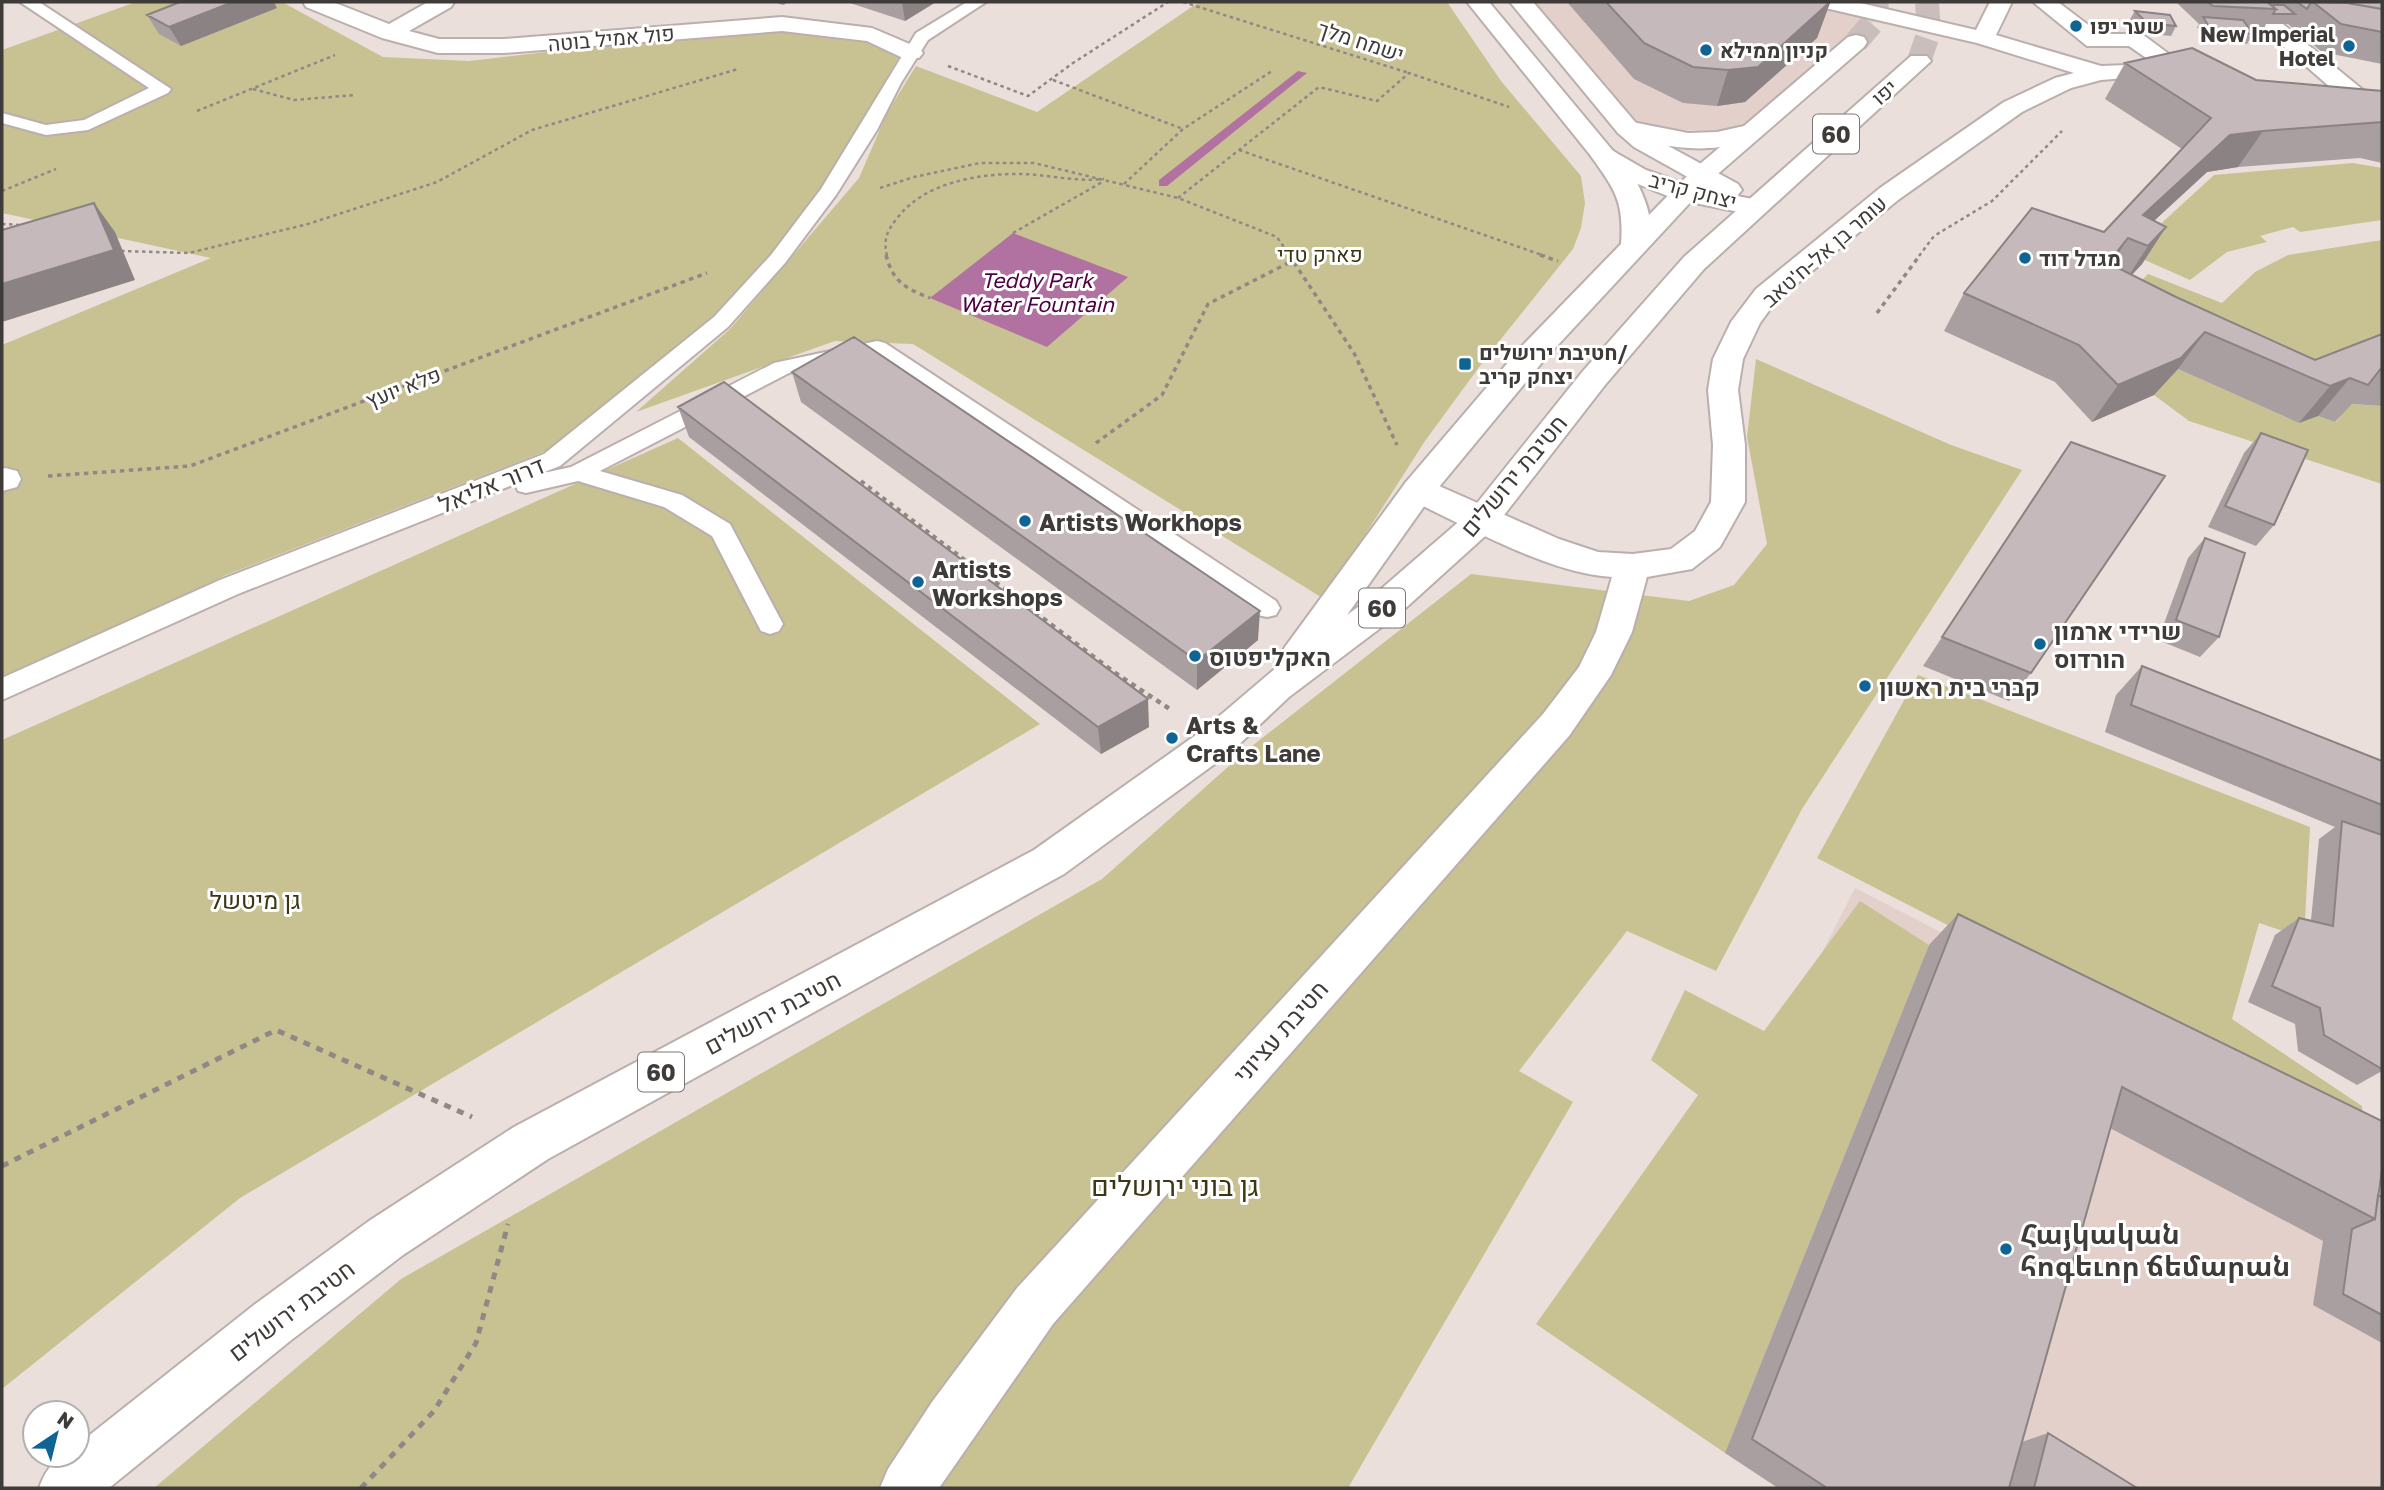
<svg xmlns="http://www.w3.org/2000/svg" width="2384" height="1490" font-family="'Golos Text','Noto Sans Armenian',Heebo,sans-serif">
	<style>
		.built { fill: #e3d0ca }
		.green { fill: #c8c292 }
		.water { fill: #b171a1 }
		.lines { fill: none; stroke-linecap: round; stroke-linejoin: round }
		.stream { fill: #b171a1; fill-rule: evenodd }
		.highway-tunnel { stroke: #c9bebb; stroke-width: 24; stroke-dasharray: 24 12; stroke-linecap: butt }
		.lane-casing { stroke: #baafac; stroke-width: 4 }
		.street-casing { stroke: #baafac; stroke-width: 4 }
		.secondary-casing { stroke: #baafac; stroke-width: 4 }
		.highway-casing { stroke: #baafac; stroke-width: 4 }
		.path-far3 { stroke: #908885; stroke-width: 2.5; stroke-dasharray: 3.5 3.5; stroke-linecap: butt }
		.path-far2 { stroke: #908885; stroke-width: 3.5; stroke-dasharray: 4.5 4.5; stroke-linecap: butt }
		.path-far1 { stroke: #908885; stroke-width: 4.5; stroke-dasharray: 5 5; stroke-linecap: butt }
		.path { stroke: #908885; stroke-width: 5; stroke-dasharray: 7 7; stroke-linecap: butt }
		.lane { fill: #fff; fill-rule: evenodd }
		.street { fill: #fff; fill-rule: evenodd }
		.secondary { fill: #fff; fill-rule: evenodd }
		.highway { fill: #fff; fill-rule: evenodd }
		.wall { fill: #a99fa1 }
		.shaded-wall { fill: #8a8283 }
		.building { fill: #c5b9bb; stroke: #8a8283; stroke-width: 2 }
		.poi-dot { fill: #0d6495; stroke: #fff; stroke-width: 2.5 }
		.labels { text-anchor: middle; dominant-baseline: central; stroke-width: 6; stroke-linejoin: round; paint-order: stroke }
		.far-poi-label { font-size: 21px; font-weight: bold; fill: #3f3b39; stroke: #fff; text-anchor: start }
		.far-street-label { font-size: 21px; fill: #3f3b39; stroke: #fff }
		.far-park-label { font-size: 21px; fill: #3b3613; stroke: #fff }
		.far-water-label { font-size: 21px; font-style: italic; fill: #4f0043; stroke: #fff }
		.shield { fill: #fff; stroke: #797674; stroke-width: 2 }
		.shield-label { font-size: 23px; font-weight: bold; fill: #3f3b39 }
		.street-label { font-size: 24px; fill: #3f3b39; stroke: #fff }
		.poi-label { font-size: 24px; font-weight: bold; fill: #3f3b39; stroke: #fff; text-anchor: start }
		.park-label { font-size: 24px; fill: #3b3613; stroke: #fff }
		.near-park-label { font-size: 28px; fill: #3b3613; stroke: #fff }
		.near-poi-label { font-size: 28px; font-weight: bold; fill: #3f3b39; stroke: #fff; text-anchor: start }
	</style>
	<rect width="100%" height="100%" fill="#ebdfdb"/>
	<path class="built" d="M1527,2H1877L1874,21L1856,42L1750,123L1717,131L1627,128Z
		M1855,888L2382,1158V1488H1778L1566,1339L1779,1037Z"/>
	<path class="green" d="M136,2H282L383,57L469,61L722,31L777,29L863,39L900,55L835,171L752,280L699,343L564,444L226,575L2,689V345L211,258L2,213V50Z
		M1199,2H1447L1501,81L1581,176L1585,203L1581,228L1573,249L1485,359L1425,441L1324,599L913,344L835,341L636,412L730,329L859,178L887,113L916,66L1037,112Z
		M2353,163L2382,168V220L2300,232L2293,227L2260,236L2267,242L2227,252L2190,280L2129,253L2214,175Z
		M2382,240V340L2278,388L2115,308L2148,274L2222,303L2255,272L2288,255Z
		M1756,359L1951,445L2022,470L1802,809L1716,971L1627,931L1519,1071L1573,1102L1348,1488H154L401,1279L1102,879L1247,750L1471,574L1689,601L1734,585L1767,544L1747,437Z
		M2178,369L2299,423L2318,416L2336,422L2350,404L2382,406V484L2189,421L2154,395Z
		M678,438L1040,724L240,1198L2,1389V740Z
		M1918,675L2310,827L2304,938L2259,923L2232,1019L2362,1106L2364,1139L1817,858Z
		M1860,901L1929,945L1725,1453L1536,1324L1698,1095L1651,1060L1685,990L1764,1031Z"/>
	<path class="water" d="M1013,233L1128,277L1047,347L930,298Z"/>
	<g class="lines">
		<path class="stream" d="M1298,71L1307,73L1167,186H1159V180Z"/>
		<path class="highway-tunnel" d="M1856,42L1874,21L1877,2
			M1919,61L1929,32L1927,2"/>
		<g class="lane-casing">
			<path id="lane" d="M20,2H39L171,89L168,93L88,130L46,135L2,123V113L46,125L84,120L149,88Z
				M967,2H986L928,40L901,83L877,130L836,195L785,263L728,327L560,466L539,474L571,467L774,363L877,341L885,343L1276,601L1280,608L1276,615L1267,617L1258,615L873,355L789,373L600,471L682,495L730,524L783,624L779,631L770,634L761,631L712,536L664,507L578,481L526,493L518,491L515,484L238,594L2,700V678L220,580L544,454L714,317L771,255L821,189L916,33Z"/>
		</g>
		<g class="street-casing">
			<path id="street" d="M303,2H333L389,24L428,2H454L451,7L409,31L439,39H504L782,17L872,28L919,48L923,53L919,58H903L867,41L782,31L504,53H438L382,38L306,7Z
				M1818,2H1856L1976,30L1990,2H2012L1996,35L2101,66L2155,64L2129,46H2087L2033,2H2058L2100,34H2142L2193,72L2189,77L2174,80L2138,77L2101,80L2071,88L2022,112L1898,200L1776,301L1760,323L1743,359L1738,390L1745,445V502L1720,547L1692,569L1647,577L1632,632L1611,675L1569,736L1053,1324L939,1488H880L888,1469L932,1402L1017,1288L1543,714L1579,667L1596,632L1612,577C1549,574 1465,525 1406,498L1402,490L1406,482L1418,479L1430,482L1559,539L1598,552L1633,554L1671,549L1695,531L1711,502L1713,445L1708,390L1713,359L1731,322L1756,289L1880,188L2004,102L2055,78L2074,73L1977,43L1821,7Z
				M2232,2H2256L2363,90L2366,95L2363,100L2354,102L2345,100Z
				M5,468L17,471L21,479L17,487L2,491V469Z"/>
		</g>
		<g class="secondary-casing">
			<path id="secondary" d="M1467,2H1489L1613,151L1646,170L1691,186L1711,190L1634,147L1618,133L1510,2H1533L1636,123L1652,137L1738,184L1742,190L1737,196L1763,201L1767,207L1763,213L1754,215L1675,199L1628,180L1595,161Z"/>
		</g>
		<g class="highway-casing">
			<path id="highway" d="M1856,35L1864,37L1867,42L1864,47L1712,179L1544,360L1430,498L1347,615L1373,596L1470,512L1583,371L1684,257L1911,56H1927L1931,61L1704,269L1605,385L1494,528L1399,614L1289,697L1231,752L1064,874L548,1159L403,1255L290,1341L109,1488H39C46,1469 55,1455 77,1455V1445L254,1305L369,1221L514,1127L1034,850L1203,730L1283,662L1280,657L1285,647L1406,482L1522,346L1621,244C1624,201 1615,190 1591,156L1595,151C1600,149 1607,147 1612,150C1628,160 1646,197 1649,215L1694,169L1720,147C1684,152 1652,143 1618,133L1615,128L1618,123L1627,121L1688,133L1717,132L1744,126L1848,37Z"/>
		</g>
		<path class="path-far3" d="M1183,2L1409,73
			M948,66L1028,96L1073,63L1168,2
			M1053,80L1183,129
			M253,89L294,100L355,95
			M197,111L335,55
			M1239,150L1545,256
			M1124,184L1183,129L1272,71
			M880,188L914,177L980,163H1034L1178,198L1277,237L1290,256
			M2,191L56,169
			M1178,198L1319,87L1377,101L1409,73L1509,107
			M2,224L22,225
			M1013,233L1104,181
			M121,251L189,253L308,224L437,182L532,130L738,69
			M887,256C883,239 887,231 898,217C925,182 981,173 1023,174C1050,175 1076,182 1104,179
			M1919,256L1934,236L1992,201L2062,131"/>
		<path class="path-far2" d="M886,255C893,282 905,288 930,298
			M1289,255L1354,353L1397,445
			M1540,255L1558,261
			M1877,313L1920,255
			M1096,443L1162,395L1208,304L1294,260
			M48,476L190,466L707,273
			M861,481L989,578"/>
		<path class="path-far1" d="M987,576L1115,673L1173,711"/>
		<path class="path" d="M2,1166L276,1030L472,1117
			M361,1488L434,1411L476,1343L508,1224"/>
		<use href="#lane" class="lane"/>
		<use href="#street" class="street"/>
		<use href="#secondary" class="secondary"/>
		<use href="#highway" class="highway"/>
	</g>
	<path class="wall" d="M773,2H789L783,5Z
		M849,2H936L905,21L850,3Z
		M1567,2H1830L1817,38L1745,102L1717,106L1683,103L1634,79Z
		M2176,2H2382V64L2322,52L2288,24H2266L2264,29L2249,28L2253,34L2247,44L2206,41L2197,27L2199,24Z
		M277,8L181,46L159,34L147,15Z
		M2135,11L2176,26L2171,36L2142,33L2129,21Z
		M2125,63L2256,80L2382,91V163L2360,158L2238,167L2207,172L2154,221L2166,227L2142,264L2132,275L2176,297L2315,360L2382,334V406L2352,404L2335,422L2318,416L2299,423L2178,369L2154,395L2092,422L2055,382L1944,331L1964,293L2104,232L2182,149L2105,99Z
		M792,372L1258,640L1197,690L801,402Z
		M678,407L1149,727L1101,754L689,437Z
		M2261,433L2274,525L2256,546L2208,527L2244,453Z
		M2051,472L2031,673L2009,701L1923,666Z
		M2205,538L2219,637L2200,657L2158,640L2188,558Z
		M2142,666L2382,761V1071L2357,1085L2298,1051L2295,1024L2248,1002L2275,935L2299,918L2311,920L2319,839L2335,827L2105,732L2116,695Z
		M1958,914L2382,1197V1343L2313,1305L2323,1241L2110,1128L2022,1442L2048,1433L2137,1488H1778L1725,1453L1929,945Z"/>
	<path class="shaded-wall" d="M233,2H274L277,8L181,46L169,27Z
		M902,2H936L905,21Z
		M1830,3L1817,38L1745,102L1717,106L1728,70Z
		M2263,131L2238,167L2207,172L2133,240L2143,215L2230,135Z
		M94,203L115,232L135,280L2,322V284Z
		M2166,227L2142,264L2124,283L2148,246Z
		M2128,238L2105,275L2108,263Z
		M2205,332L2178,369L2154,395L2092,422L2118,385Z
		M2350,378L2318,416L2299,423L2330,386Z
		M1260,611L1258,640L1197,690V661Z
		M1148,699L1149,727L1101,754L1098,727Z"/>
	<path class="building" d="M180,2H233L169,27L147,15Z
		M1606,2H1830L1758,67L1728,70L1693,67L1644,43Z
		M2208,2H2267L2276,9L2213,6Z
		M2297,2H2311L2307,9Z
		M2313,2L2347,3L2382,9V32L2341,24Z
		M2324,2H2382V9L2347,3Z
		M2271,5H2284L2295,14H2273L2276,9Z
		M2135,11L2170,15L2176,26L2147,23Z
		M2203,17L2243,20L2253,34L2212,31Z
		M2192,48L2256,80L2382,91V122L2263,131L2230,135L2143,215L2166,227L2148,246L2128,238L2108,263L2176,297L2315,360L2382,334V367L2368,385L2350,378L2330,386L2205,332L2181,358L2118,385L2079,345L1964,293L2032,208L2104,232L2211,118L2125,63Z
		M94,203L114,250L2,284V230Z
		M854,337L1260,611L1197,661L792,372Z
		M724,382L1148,699L1098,727L678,407Z
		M2261,433L2308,450L2274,525L2225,506Z
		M2071,442L2165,476L2031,673L1942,637Z
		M2205,538L2245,553L2219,637L2176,620Z
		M2142,666L2382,761V805L2131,705Z
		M2342,821L2382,835V1069L2324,1035L2320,1008L2272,986L2299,918L2333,926Z
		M1958,914L2382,1121V1170L2375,1219L2122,1087L2009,1488H1827L1752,1439Z
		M2378,1195L2382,1197V1315L2343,1294L2352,1229L2375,1219Z
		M2048,1433L2137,1488H2034Z"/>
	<g class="poi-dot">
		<circle cx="2076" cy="26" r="7"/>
		<circle cx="2349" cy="46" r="7"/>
		<circle cx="1706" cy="50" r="7"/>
		<circle cx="2025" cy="258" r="7"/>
		<rect x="1458" y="357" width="14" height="14" rx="3.5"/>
		<circle cx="1025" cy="521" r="7"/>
		<circle cx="918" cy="582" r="7"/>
		<circle cx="2040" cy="644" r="7"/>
		<circle cx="1195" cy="656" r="7"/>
		<circle cx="1865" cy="686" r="7"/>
		<circle cx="1172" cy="738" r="7"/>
		<circle cx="2006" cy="1249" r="7"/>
	</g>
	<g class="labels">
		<g class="far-poi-label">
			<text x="2090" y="26">שער יפו</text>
			<text x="2335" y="34" text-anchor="end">New Imperial<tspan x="2335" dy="24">Hotel</tspan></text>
			<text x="1720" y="50">קניון ממילא</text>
			<text x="2039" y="258">מגדל דוד</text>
			<text x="1479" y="352">חטיבת ירושלים/<tspan x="1479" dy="24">יצחק קריב</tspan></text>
		</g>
		<g class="far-street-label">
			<text transform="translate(611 38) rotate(-5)">פול אמיל בוטה</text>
			<text transform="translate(1361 41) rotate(18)">ישמח מלך</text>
			<text transform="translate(1884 92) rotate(-42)">יפו</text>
			<text transform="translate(1693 190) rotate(15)">יצחק קריב</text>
			<text transform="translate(1824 251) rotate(-41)">עומר בן אל-ח'טאב</text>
			<text transform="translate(403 387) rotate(-21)">פלא יועץ</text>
		</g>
		<g class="far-park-label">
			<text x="1320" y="254">פארק טדי</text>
		</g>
		<g class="far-water-label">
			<text x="1037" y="280">Teddy Park<tspan x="1037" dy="24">Water Fountain</tspan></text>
		</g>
		<g class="shield">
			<rect x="1813" y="114.5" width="46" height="39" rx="5"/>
			<rect x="1359" y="588.5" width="46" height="39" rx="5"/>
			<rect x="638" y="1052.5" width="46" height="39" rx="5"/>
		</g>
		<g class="shield-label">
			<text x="1836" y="134">60</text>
			<text x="1382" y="608">60</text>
			<text x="661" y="1072">60</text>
		</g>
		<g class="street-label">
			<text transform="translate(1513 475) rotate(-50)">חטיבת ירושלים</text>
			<text transform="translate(491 484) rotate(-22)">דרור אליאל</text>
			<text transform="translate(772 1012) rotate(-28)">חטיבת ירושלים</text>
			<text transform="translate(1280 1031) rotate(-48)">חטיבת עציוני</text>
			<text transform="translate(291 1310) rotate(-37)">חטיבת ירושלים</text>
		</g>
		<g class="poi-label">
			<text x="1039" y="521">Artists Workhops</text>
			<text x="932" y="568">Artists<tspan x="932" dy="28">Workshops</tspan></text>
			<text x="2054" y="630">שרידי ארמון<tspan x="2054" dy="28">הורדוס</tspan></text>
			<text x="1209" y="656">האקליפטוס</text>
			<text x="1879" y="686">קברי בית ראשון</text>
			<text x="1186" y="724">Arts &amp;<tspan x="1186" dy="28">Crafts Lane</tspan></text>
		</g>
		<g class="park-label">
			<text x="255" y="899">גן מיטשל</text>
		</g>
		<g class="near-park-label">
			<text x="1175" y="1185">גן בוני ירושלים</text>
		</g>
		<g class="near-poi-label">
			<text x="2020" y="1233">Հայկական<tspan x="2020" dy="32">հոգեւոր ճեմարան</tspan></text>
		</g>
	</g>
	<rect width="2384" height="1490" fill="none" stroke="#3f3b39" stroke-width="7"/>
	<g transform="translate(56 1434) rotate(35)"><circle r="33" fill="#ffffff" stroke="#b2b1b0" stroke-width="2"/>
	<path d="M0-5L12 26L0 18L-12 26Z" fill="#0d6495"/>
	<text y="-10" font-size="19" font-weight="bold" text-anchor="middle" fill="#3f3b39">N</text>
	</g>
</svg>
